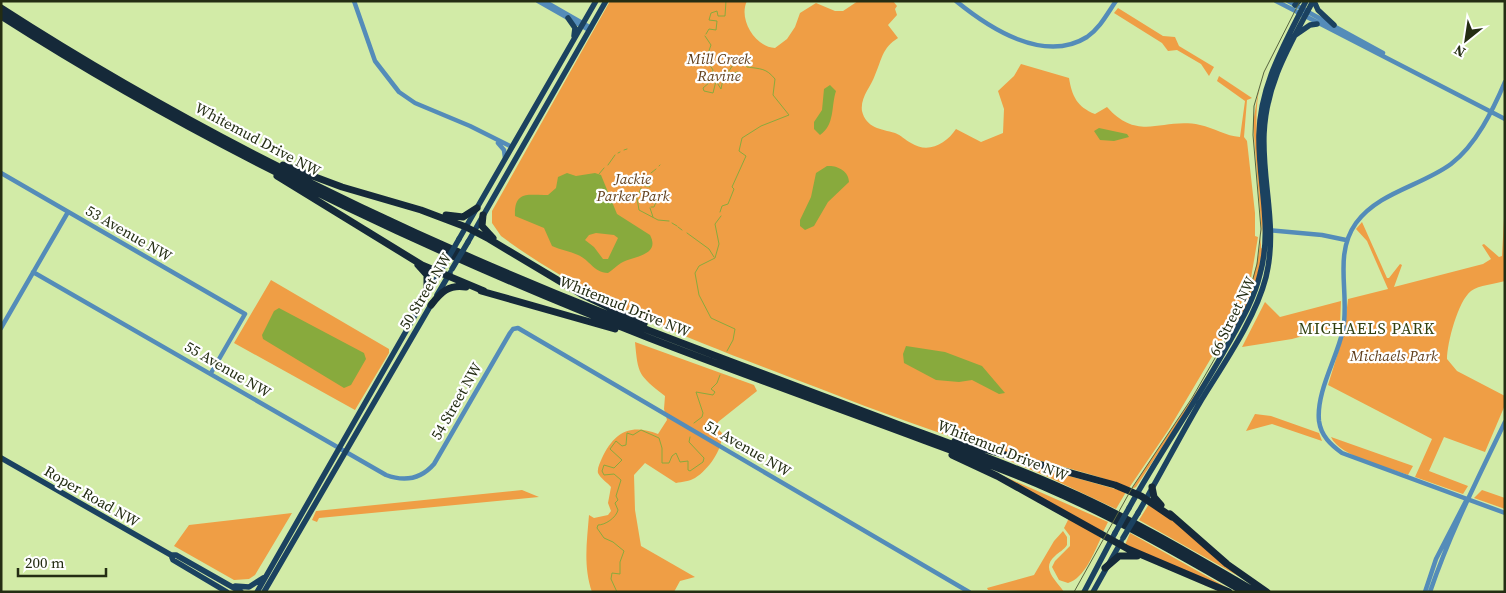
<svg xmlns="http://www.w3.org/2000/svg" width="1506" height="593" font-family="'Source Serif 4',serif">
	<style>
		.green { fill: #ef9e45 }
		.water { fill: #88aa3d; fill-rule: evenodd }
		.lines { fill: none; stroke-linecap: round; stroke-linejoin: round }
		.stream { stroke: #88aa3d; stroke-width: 1 }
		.minor { stroke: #548cb9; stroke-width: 4.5 }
		.major { stroke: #1b4260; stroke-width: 5.5 }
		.highway { stroke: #152939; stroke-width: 7 }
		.tram { stroke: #57643e; stroke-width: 1 }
		.major-bridge { stroke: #1b4260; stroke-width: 5.5 }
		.labels { text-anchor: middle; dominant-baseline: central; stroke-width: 4.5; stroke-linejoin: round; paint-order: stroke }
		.park-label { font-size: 15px; font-style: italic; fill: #613f1c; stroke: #fff }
		.street-label { font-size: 15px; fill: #242d13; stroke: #fff }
		.neighbourhood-label { font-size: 16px; letter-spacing: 1px; fill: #31400f; stroke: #fff }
	</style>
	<rect width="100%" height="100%" fill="#d2eba7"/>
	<path class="green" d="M610,1H747C738,19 755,47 775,48L787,39L795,27L800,13L816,3L835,11H843L858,1H893L897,6L895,9L897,15L888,25L898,38C882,48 882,59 875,75C871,87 860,97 862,111C866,128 881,129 895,133C901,135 905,140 911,143C928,154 946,144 956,129L981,142L1003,133L1004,109L998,91L1014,76L1021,64L1069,78C1072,96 1077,107 1095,114L1107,107C1139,143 1162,117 1200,125C1214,128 1226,136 1240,137L1245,101L1217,81L1219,76L1252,98L1247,100L1244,137L1247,141L1255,213V236L1258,237L1251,278L1236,316L1169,429L1129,488C1073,465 1012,457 955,438C894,418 834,394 774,371C679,335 583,297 501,236L492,223V211Z
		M1118,8L1163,36L1175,37L1179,46L1214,67L1209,76L1201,64L1177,50L1168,51L1162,43L1114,13Z
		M1268,67C1265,76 1259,88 1258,96C1252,141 1266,189 1262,235L1253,123L1258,93Z
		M1505,200V281C1495,284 1479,285 1471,291C1458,301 1447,343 1447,359L1457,371L1505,396V405L1485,452L1444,437L1429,471L1468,486L1463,494L1415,477L1432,439L1328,385L1344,333L1348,299L1388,289L1367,241L1356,229L1362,222L1387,278H1389L1400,264L1402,265L1394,287L1483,264L1491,259L1482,245L1484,244L1499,257L1502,256Z
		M1261,237V248L1263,249L1256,282L1243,314L1197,394L1136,487L1132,489C1181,409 1251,333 1261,237Z
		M271,280L389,349V353L355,410L234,343Z
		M1341,301L1340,326L1292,339L1242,347L1265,302L1280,317Z
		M635,342L754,385L757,391L718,422L716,427L722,433C723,449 709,469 695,478C690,481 682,482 676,483L645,463L634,475L635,510L641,546L695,577L680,581L674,592H592C583,566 587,541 589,515L594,518L608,515L611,511L608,503L611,487C608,483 600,478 598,473C597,468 600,463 602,458C614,432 631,423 658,434L667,420L664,409L665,396C638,375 638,374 635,342Z
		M1255,414L1271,416L1319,433L1322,441L1272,424L1246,431Z
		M1331,437L1413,466L1408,475C1388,467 1340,457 1331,437Z
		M998,456L1126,492L1116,509L1046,476Z
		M992,471L1108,522L1103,532Z
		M522,490L539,497L319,518L317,522L312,520L316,511Z
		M1482,490L1505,498V509L1474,498Z
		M1149,504L1165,514L1240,577L1139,520Z
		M292,513L255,575L249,579L234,580L174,546L189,525Z
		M1069,518L1101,538C1094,552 1085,578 1068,583L1059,580L1052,567L1055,561L1070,546V536L1064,528Z
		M1063,531L1067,537V545C1064,550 1059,552 1055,556C1040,569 1057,581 1064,592L988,590L987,588L1034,575L1054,541Z
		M1130,533L1233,591L1125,545Z"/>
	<path class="water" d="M830,85L836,91C831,106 835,125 820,135L814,129V122L822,110L824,89Z
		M1099,128L1127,134L1129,137L1114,141L1100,140L1094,131Z
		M827,166C837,165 849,171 849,182L828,202L814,226L805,230L800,226V220L811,197L816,173Z
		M567,173L576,176L595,173L601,175L617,214L650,235C661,256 633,256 621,263C616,266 613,270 608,273C593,272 590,260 578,255C570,251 560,250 552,246L544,228L515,216C514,189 530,196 548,195L556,188L558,177ZM596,233L614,235L618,238L608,259H603L594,247L585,240L589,235Z
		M279,308L364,353L366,359L351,385L344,388L263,339L262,335L274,311Z
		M906,346L945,352L982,366L1005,393L999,394L972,380L959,382L936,380L904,363L903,354Z"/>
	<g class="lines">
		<path class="stream" d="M706,34L709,29L716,30L717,21L709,20L711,13L717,11L718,16H725L726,1
			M705,36L711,45L706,59L713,70L710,82L703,88L704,91L713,93L716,81L721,89L723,79L733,83L741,73L737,72L730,74L729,71L734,63L742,58L747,67C761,69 766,68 775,79L773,95L789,115L761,126L742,138L739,151L746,156L732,187L734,189L728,204L722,206L720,212
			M624,150L627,149
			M618,153L620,152
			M608,165L615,155
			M659,166L660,165
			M651,173L656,169
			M599,174L604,168
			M642,185L650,187
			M643,185L645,178
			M638,196L641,188
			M637,198L639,210L658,220L669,221
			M651,207H654L656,202
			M650,208L653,217
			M721,216L715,224L719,244L715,258L699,266L695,273L699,295L711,318L735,329L733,340L727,351
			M672,223L677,226
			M678,227L682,230
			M687,233L709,249L714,257
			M694,423L702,417L703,413L696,392L713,395L715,392L711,389L717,383L720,375
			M617,592L611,579L612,573L620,574V562L624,551L613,542L604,538L597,528L598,525C605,525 616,518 618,510L615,503L618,500L616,496L621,480L614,474L604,475L602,471L604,465L614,468L622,460L610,449L616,441L622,446L626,445L627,433L633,435L641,430L659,438L662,448V463H669L672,456L676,453L680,462L688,461V470L690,471L703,462L704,458L689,442L690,437"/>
		<path class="minor" d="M354,1L375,61L399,92L415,103L470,126L512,147
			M538,1L589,30
			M544,1L591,28
			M956,1C989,28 1044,64 1087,37C1100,28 1107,14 1116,1
			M1276,1L1505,119
			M1288,1L1383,53
			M1505,82C1493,110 1476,145 1451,164C1421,186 1379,192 1356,223C1333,255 1350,294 1343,330C1337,358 1316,392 1319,421C1321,436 1331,445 1342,453L1505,513
			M498,143L504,150L505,158
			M1,173L245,314L211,373
			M1268,230L1322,235L1346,240
			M33,272L386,475C405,482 421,479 434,464L510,333L513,329L518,328L969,592
			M1,328L68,212
			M1425,592L1436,559L1467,499
			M1430,592C1450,533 1478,478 1505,422"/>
		<path class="major" d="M1314,1L1318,10L1334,25
			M1295,5L1299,1
			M568,18L575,28L574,36
			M1294,36L1310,25L1317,24
			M459,239L596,1
			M468,242L606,1
			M437,295L450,273
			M1,458L171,555L173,560L227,592
			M1129,508C1159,453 1197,401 1227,346C1240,323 1254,300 1260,274C1273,228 1258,182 1259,135C1260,85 1284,45 1306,1
			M1138,513C1159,477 1178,440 1199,404C1222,366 1255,320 1266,277C1278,227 1262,184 1264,134C1266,83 1290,45 1313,1
			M171,555H176L241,592
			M235,586L249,587L263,578
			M257,592L441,270
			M264,592L432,303
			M1084,592L1115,533
			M1093,592L1121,542"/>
		<path class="highway" d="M1,8C190,130 395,230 604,313C701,351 799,387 897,424C954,445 1011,465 1066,490C1132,519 1194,556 1256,592
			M1,16C204,146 424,250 649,338C734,371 821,402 907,434C952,451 998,467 1042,486C1112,516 1178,554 1244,592
			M283,165L342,187L421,210L466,227L489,239L581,294L644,324
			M277,176L422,265L484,291
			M446,215L463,217L477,208
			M483,215L482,226L493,238
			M418,265L427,275V294
			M481,291L615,329
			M431,305C441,292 449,284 466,287
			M955,441L1115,485L1141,496L1172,517
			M952,455L997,476L1128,549L1229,592
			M1152,487L1154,497L1161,505
			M1170,514L1227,564L1267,592
			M1105,568L1119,556H1137"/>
		<path class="tram" d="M1074,592L1132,488L1192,398L1237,320L1249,293L1257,264L1261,229L1253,135L1254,106L1264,72L1300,1"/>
		<path class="major-bridge" d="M443,267L459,239
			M452,269L468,242
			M1115,533L1129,508
			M1123,538L1138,513"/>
	</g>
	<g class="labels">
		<g class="park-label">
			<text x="719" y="58">Mill Creek<tspan x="719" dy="17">Ravine</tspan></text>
			<text x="633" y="178">Jackie<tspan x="633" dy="17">Parker Park</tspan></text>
			<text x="1394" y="355">Michaels Park</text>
		</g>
		<g class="street-label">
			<text transform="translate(258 139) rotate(28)">Whitemud Drive NW</text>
			<text transform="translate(129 233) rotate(30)">53 Avenue NW</text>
			<text transform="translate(425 291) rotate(-59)">50 Street NW</text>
			<text transform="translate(625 306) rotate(22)">Whitemud Drive NW</text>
			<text transform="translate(1232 316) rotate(-64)">66 Street NW</text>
			<text transform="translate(228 369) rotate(30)">55 Avenue NW</text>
			<text transform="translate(456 401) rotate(-60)">54 Street NW</text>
			<text transform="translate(748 448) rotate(30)">51 Avenue NW</text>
			<text transform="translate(1003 450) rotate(22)">Whitemud Drive NW</text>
			<text transform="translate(92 496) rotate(30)">Roper Road NW</text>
		</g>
		<g class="neighbourhood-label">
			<text x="1367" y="328">MICHAELS PARK</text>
		</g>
	</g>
	<rect width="1506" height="593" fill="none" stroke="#242d13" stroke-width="5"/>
	<g transform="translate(1466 40) rotate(210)" stroke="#ffffff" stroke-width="4" paint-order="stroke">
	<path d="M0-4L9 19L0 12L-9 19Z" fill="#242d13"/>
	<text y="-8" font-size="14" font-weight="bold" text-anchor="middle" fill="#242d13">N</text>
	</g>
	<path d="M18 568v8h88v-8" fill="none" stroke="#242d13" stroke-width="2.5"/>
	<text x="25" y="568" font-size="15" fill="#242d13" stroke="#ffffff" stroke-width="4" paint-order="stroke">200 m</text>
</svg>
